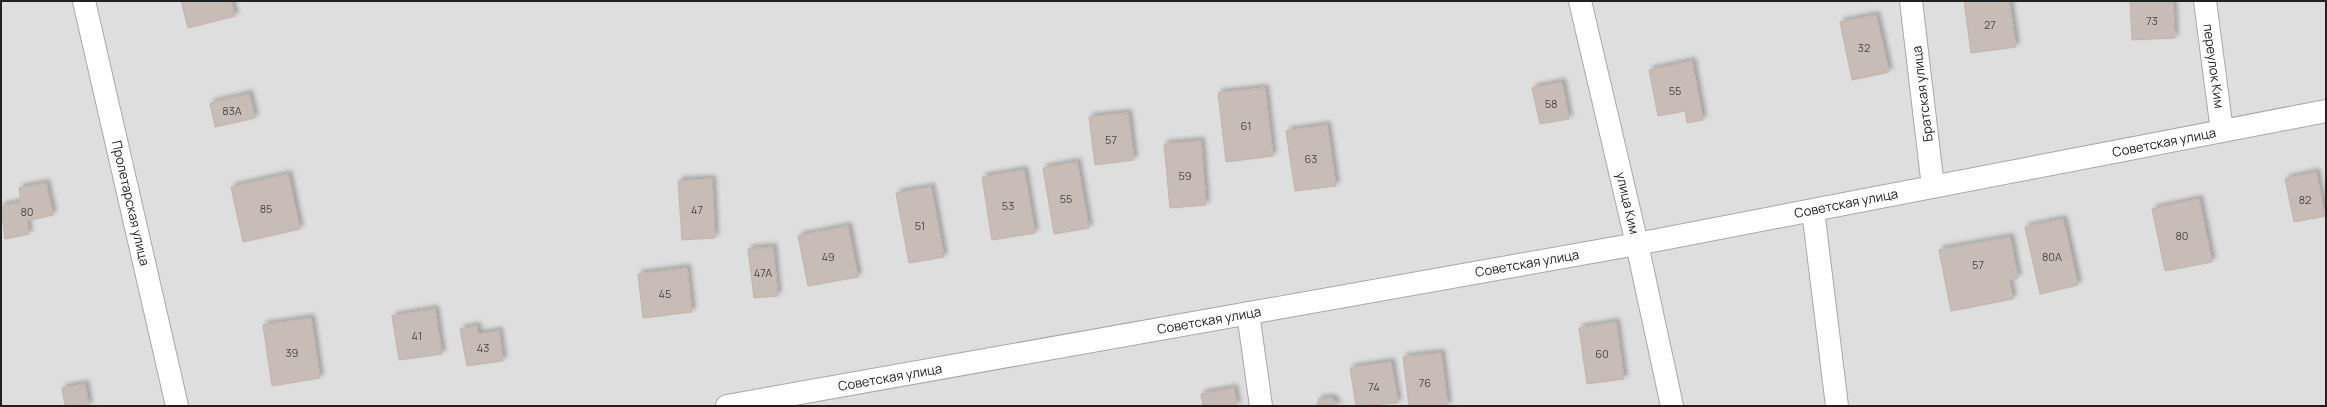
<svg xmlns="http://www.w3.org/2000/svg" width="2327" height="407" font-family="Manrope,sans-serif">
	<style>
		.residential { fill: #dfdede }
		.building { fill: #c7bdb6; stroke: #c5b3a8; filter: url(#shadow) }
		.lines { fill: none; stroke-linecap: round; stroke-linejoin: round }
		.minor-casing { stroke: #a8a8a8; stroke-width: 24 }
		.minor { stroke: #fff; stroke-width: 22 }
		.labels { text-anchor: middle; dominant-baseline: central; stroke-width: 3; stroke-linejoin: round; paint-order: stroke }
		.number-label { font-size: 11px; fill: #4a4846 }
		.street-label { font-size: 13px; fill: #212121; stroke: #fff }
	</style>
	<defs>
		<filter id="shadow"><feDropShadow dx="3.5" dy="-3.5" stdDeviation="2" flood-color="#0004"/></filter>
	</defs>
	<rect width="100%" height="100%" fill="#f2eee7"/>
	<path class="residential" d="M1,1H2326V406H1Z"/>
	<path class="building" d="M181,1H231L235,16L188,28Z
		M1964,1H2009L2016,47L1971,53Z
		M2130,1H2173L2175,38L2132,40Z
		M1876,15L1889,72L1852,80L1840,22Z
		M1692,61L1703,120L1687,123L1685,111L1658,116L1649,70Z
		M1562,82L1569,119L1540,124L1532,88Z
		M1265,88L1273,156L1226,162L1218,93Z
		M249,94L255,118L215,127L210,103Z
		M1128,113L1134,160L1095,165L1089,117Z
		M1327,125L1336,186L1295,191L1286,131Z
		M1201,141L1206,205L1170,208L1164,144Z
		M1077,162L1089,228L1054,234L1043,168Z
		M1024,170L1035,233L992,240L982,177Z
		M2316,172L2325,216L2294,222L2285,179Z
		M288,174L300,229L243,242L231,187Z
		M712,179L715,238L682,240L678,181Z
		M46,183L53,215L27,221L29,234L5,239L1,206L21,202L19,188Z
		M931,187L944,257L909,263L896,193Z
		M2199,199L2212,262L2165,271L2152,209Z
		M2063,219L2078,285L2040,294L2025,227Z
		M848,226L858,277L808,286L798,236Z
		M2010,237L2018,278L2009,280L2013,299L1951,311L1939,250Z
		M773,247L778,296L754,298L748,249Z
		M687,268L692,312L643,318L638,274Z
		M435,309L442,354L399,360L392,316Z
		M311,318L320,378L272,386L263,325Z
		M1616,322L1624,379L1587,384L1579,328Z
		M477,326L478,334L499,331L503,361L467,366L460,329Z
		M1441,353L1448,406H1409L1403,357Z
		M1391,362L1398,403L1356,406L1350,368Z
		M85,384L89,406H65L62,388Z
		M1234,388L1237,406H1203L1201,394Z
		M1332,398L1339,406H1316L1319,399Z"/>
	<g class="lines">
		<g class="minor-casing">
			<path id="minor" d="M84,1L177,406
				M1580,1L1637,244L1672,406
				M1911,1L1933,187
				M2205,1L2222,131
				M1813,210L1837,406
				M1248,313L1261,406
				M727,406L1637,244L2326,111"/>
		</g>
		<use href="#minor" class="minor"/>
	</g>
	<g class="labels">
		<g class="number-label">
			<text x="2152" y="20">73</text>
			<text x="1990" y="24">27</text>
			<text x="1864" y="47">32</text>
			<text x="1675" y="90">55</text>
			<text x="1551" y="103">58</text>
			<text x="232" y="110">83А</text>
			<text x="1246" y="125">61</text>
			<text x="1111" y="139">57</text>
			<text x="1311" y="158">63</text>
			<text x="1185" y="175">59</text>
			<text x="1066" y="198">55</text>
			<text x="2305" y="199">82</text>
			<text x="1008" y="205">53</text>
			<text x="266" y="208">85</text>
			<text x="697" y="209">47</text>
			<text x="27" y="211">80</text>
			<text x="920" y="225">51</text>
			<text x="2182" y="235">80</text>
			<text x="828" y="256">49</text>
			<text x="2052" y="256">80А</text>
			<text x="1978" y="264">57</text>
			<text x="763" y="272">47А</text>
			<text x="665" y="293">45</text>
			<text x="417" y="335">41</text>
			<text x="483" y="347">43</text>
			<text x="292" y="352">39</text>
			<text x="1602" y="353">60</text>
			<text x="1425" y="382">76</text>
			<text x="1374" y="386">74</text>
		</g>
		<g class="street-label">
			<text transform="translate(2214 66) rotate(82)">переулок Ким</text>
			<text transform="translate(1922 94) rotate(-97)">Братская улица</text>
			<text transform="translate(2164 142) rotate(-11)">Советская улица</text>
			<text transform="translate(131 203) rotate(77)">Пролетарская улица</text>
			<text transform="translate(1628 203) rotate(77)">улица Ким</text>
			<text transform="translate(1846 203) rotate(-11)">Советская улица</text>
			<text transform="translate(1527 263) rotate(-10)">Советская улица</text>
			<text transform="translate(1209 320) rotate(-10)">Советская улица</text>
			<text transform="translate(890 377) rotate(-10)">Советская улица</text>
		</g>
	</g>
	<rect width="2327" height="407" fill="none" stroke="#212121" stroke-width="4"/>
</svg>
